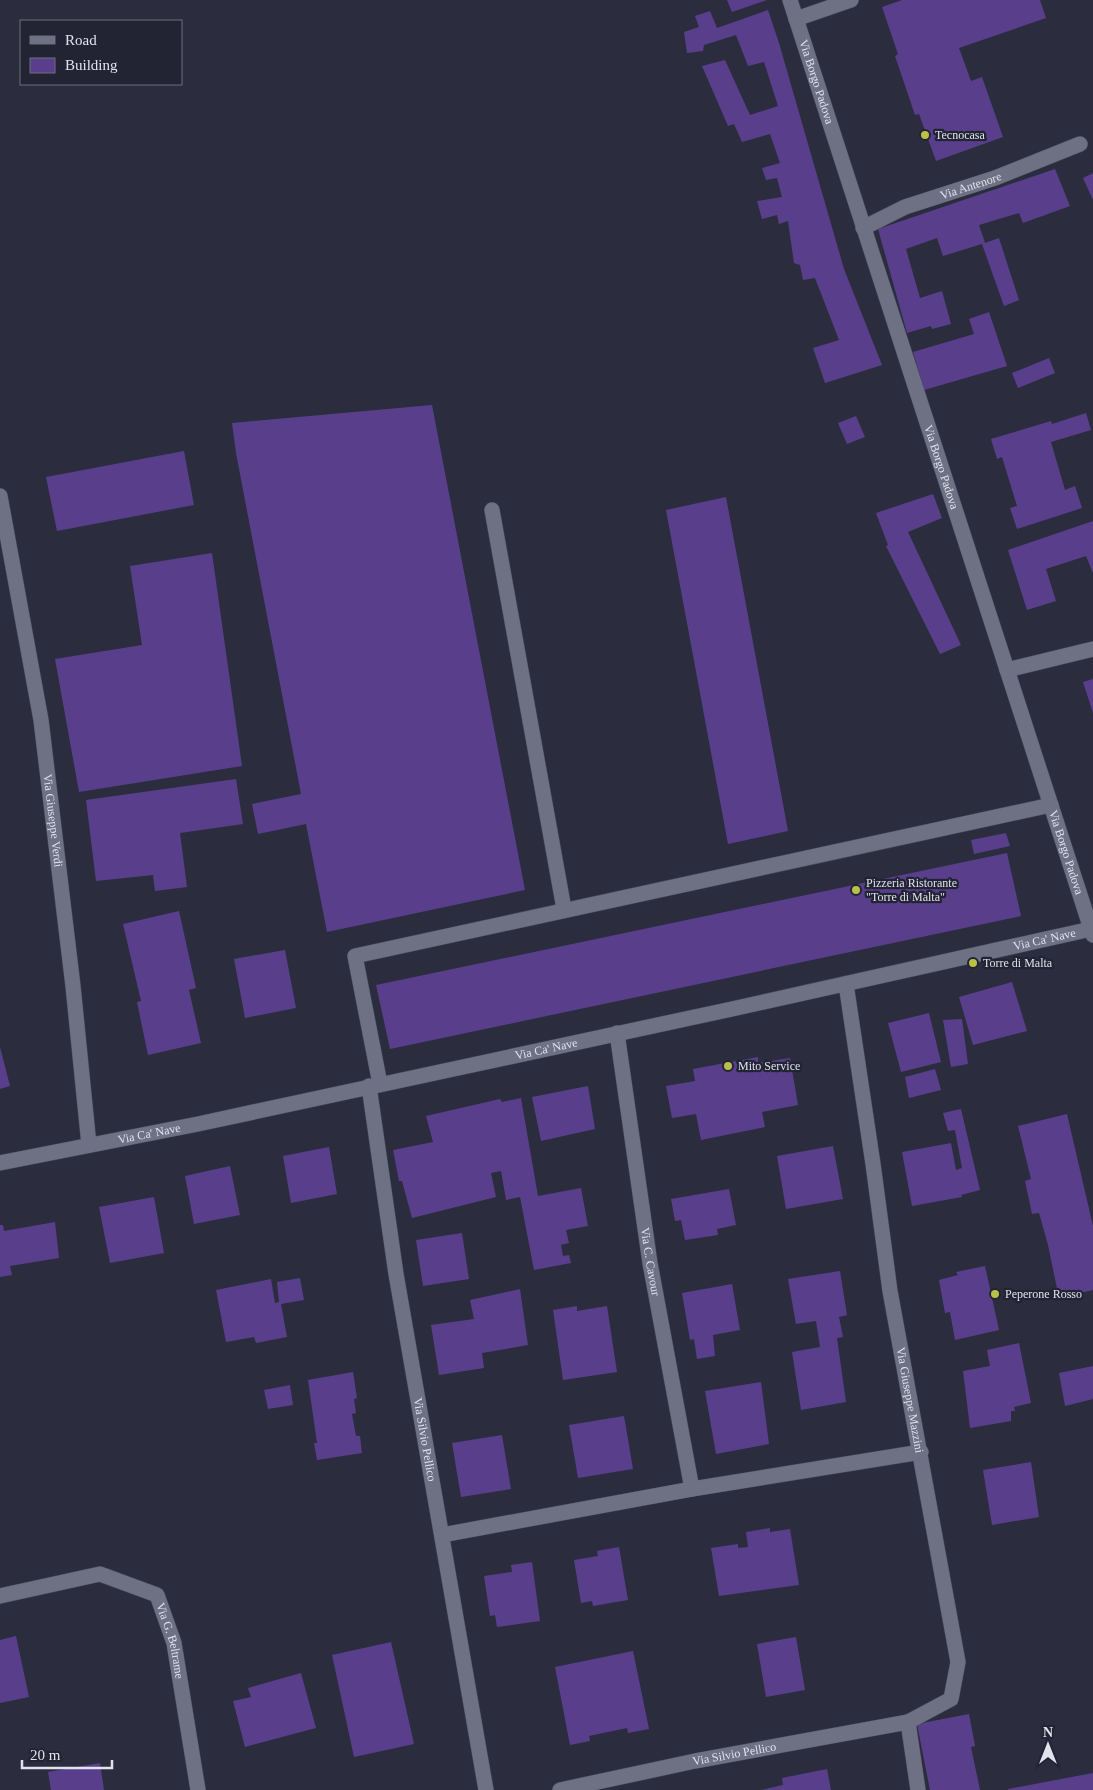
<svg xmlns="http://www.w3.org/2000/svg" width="1093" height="1790" font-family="'Times New Roman',serif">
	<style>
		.building { fill: #593f8b }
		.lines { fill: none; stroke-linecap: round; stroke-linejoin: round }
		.minor-casing { stroke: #494a58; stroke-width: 16 }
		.minor { stroke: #6e7084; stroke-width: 15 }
		.poi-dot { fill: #b9c046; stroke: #222333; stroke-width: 2 }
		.labels { text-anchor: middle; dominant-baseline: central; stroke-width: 4.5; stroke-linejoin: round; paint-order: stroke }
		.street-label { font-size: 12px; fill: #e0e2ed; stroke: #222333 }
		.poi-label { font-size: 12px; fill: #e0e2ed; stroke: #222333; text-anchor: start }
	</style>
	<rect width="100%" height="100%" fill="#2b2d3e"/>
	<path class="building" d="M727,0H767L732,12Z
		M902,0H1040L1046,18L959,48L971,81L982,77L1003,137L936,161L919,114L915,115L895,56L898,54L882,7Z
		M768,10L779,43L844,269L882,365L825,383L813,348L839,340L815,278L803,280L800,265L794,263L788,221L779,224L777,215L762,219L757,201L782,197L777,178L766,180L762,168L780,163L770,134L742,142L734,124L728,126L702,66L725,60L750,115L778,106L764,62L748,66L736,35L704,45L703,51L687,53L684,32L699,27L695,16L710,11L717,28Z
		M1055,169L1070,206L1023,223L1019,213L979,225L985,243L999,238L1019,300L1004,306L982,244L943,256L937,238L906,249L920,298L942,291L951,324L932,329L931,326L907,333L878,229Z
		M1093,173V200L1083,178Z
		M989,312L1007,366L924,390L913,352L974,334L969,319Z
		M1049,358L1055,373L1018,388L1012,373Z
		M432,405L525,890L327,932L306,824L258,834L252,804L301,794L236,453L232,423Z
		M1086,413L1091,430L1051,442L1065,490L1075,486L1082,508L1017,529L1010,508L1017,506L1002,457L997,459L991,439L1051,421L1052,424Z
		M856,416L865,437L847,444L838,423Z
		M184,451L194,505L57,531L46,477Z
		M933,494L942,518L908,532L961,645L940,654L886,546L888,545L876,513Z
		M726,497L788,831L728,844L666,510Z
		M1093,521V573L1086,556L1046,569L1056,601L1027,610L1008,550Z
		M212,553L242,766L79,792L55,659L142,645L130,566Z
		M1093,679V713L1083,682Z
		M236,779L243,824L180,833L187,887L155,891L153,875L96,881L86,800Z
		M1006,833L1010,846L974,854L971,840Z
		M1007,853L1021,916L390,1049L376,985Z
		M179,911L196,988L189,990L201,1043L148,1055L137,1002L141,1001L123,924Z
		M285,950L296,1008L245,1018L234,959Z
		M1012,982L1027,1031L973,1045L959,997Z
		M929,1013L941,1062L901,1072L888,1023Z
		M962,1019L968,1064L951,1067L943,1020Z
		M0,1047L10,1086L0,1089Z
		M758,1057V1063L790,1058L798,1105L762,1112L765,1127L701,1140L696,1114L672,1118L666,1086L695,1081L693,1069Z
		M935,1069L941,1090L909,1098L905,1077Z
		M588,1086L595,1129L541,1141L532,1097Z
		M521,1098L538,1196L581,1188L588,1226L566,1230L569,1243L561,1245L563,1256L569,1255L571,1263L534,1270L520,1197L506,1200L501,1171L491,1173L496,1197L412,1218L402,1181H399L393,1150L433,1142L426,1116L500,1099L502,1102Z
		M961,1109L980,1190L961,1195L962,1197L912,1206L902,1152L951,1143L956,1170L962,1168L955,1130L948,1131L943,1113Z
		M1067,1114L1093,1226V1290L1059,1298L1048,1245L1039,1213L1032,1214L1025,1181L1031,1179L1018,1126Z
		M833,1146L843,1199L786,1209L777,1156Z
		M329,1147L337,1194L291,1203L283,1156Z
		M230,1166L240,1215L194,1224L185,1176Z
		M729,1189L736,1225L717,1229L718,1235L685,1240L681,1220L675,1221L671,1199Z
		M154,1197L164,1253L110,1263L99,1207Z
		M55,1222L59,1258L10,1266L12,1275L0,1277V1225H3L4,1231Z
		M462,1233L469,1279L423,1286L416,1240Z
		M985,1266L999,1330L955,1340L950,1312L945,1313L939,1280L958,1275L956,1272Z
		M840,1271L847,1315L839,1317L843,1337L837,1338L846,1402L801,1410L792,1352L820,1347L816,1321L796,1324L788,1279Z
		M300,1278L304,1300L281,1304L287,1337L256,1343L254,1337L226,1342L216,1290L271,1279L275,1303L279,1302L277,1282Z
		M732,1284L740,1330L713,1335L715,1356L697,1359L694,1339L690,1340L682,1293Z
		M520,1289L528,1345L482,1353L484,1368L439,1375L431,1325L474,1319L470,1300Z
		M577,1306V1311L607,1306L617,1372L563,1380L553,1310Z
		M1019,1343L1031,1403L1014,1407L1015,1411H1011V1421L970,1428L963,1371L990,1366L987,1350Z
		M1093,1366V1399L1065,1406L1059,1373Z
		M353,1372L357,1398L354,1399L356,1413L352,1414L356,1436H360L362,1453L317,1460L314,1443H317L308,1380Z
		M761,1382L769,1444L716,1454L705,1391Z
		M290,1385L293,1405L268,1409L264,1390Z
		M624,1416L633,1469L578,1478L569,1425Z
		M502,1435L511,1489L461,1497L452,1443Z
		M1031,1462L1039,1517L992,1525L983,1470Z
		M770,1528V1532L790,1529L799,1585L719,1596L711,1548L738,1544V1548L748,1547L746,1532Z
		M619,1547L628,1600L593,1606L592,1601L581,1603L574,1560L598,1556L597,1551Z
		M532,1562L540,1621L497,1627L495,1615L490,1616L484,1576L512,1572L511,1565Z
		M16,1636L29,1697L0,1703V1640Z
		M796,1637L805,1690L766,1697L757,1644Z
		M391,1642L414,1744L354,1757L332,1655Z
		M633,1651L649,1729L628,1733L627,1728L589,1736L590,1741L570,1745L555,1667Z
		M301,1673L316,1728L245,1747L233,1701L251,1697L248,1688Z
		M969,1714L975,1746L971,1747L980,1790H930L917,1724Z
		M100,1763L104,1790H51L48,1772Z
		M827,1769L831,1790H761L783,1785L782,1778Z
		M1093,1773V1790H1008V1789Z"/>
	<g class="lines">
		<g class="minor-casing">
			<g id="minor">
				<path id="s1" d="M790,0L1093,935"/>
				<path d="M796,19L851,0"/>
				<path id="s2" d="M863,228L905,207L995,178L1080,144"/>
				<path id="s3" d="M0,496L41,720L73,986L89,1145"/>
				<path d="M492,510L564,909"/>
				<path d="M1007,670L1093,649"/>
				<path id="s4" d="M846,984L873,1164L890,1291L958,1662L951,1699L908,1722L918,1790"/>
				<path id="s5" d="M617,1033L650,1263L692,1489"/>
				<path d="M380,1084L355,956L1051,805"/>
				<path id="s6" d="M369,1086L396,1274L486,1790"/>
				<path id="s7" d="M0,1163L198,1124L732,1009L1091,929"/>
				<path d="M442,1535L692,1489L921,1452"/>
				<path id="s8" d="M0,1596L100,1574L157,1595L174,1643L198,1790"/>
				<path id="s9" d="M560,1790L695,1761L908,1722"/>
			</g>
		</g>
		<use href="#minor" class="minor"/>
	</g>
	<g class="poi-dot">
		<circle cx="925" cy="135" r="5"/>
		<circle cx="856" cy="890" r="5"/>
		<circle cx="973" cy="963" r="5"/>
		<circle cx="728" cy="1066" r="5"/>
		<circle cx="995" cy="1294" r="5"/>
	</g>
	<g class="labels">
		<g class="street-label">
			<text stroke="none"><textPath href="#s1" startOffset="86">Via Borgo Padova</textPath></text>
			<text stroke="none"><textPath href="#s2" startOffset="116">Via Antenore</textPath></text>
			<text stroke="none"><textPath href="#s1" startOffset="491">Via Borgo Padova</textPath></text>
			<text stroke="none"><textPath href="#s3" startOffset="329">Via Giuseppe Verdi</textPath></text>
			<text stroke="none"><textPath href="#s1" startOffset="896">Via Borgo Padova</textPath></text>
			<text stroke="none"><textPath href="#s7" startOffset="1068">Via Ca' Nave</textPath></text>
			<text stroke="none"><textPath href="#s7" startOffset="558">Via Ca' Nave</textPath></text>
			<text stroke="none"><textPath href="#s7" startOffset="152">Via Ca' Nave</textPath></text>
			<text stroke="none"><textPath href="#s5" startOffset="231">Via C. Cavour</textPath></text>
			<text stroke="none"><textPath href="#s4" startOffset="421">Via Giuseppe Mazzini</textPath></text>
			<text stroke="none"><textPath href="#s6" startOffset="358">Via Silvio Pellico</textPath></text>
			<text stroke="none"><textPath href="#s8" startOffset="211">Via G. Beltrame</textPath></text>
			<text stroke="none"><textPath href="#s9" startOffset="178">Via Silvio Pellico</textPath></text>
		</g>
		<g class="poi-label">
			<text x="935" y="135">Tecnocasa</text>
			<text x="866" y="883">Pizzeria Ristorante<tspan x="866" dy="14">"Torre di Malta"</tspan></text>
			<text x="983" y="963">Torre di Malta</text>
			<text x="738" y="1066">Mito Service</text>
			<text x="1005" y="1294">Peperone Rosso</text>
		</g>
	</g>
	<rect x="20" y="20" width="162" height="65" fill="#222333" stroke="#6e6f7d"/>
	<rect x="30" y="36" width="25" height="8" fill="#6e7084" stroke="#6e6f7d"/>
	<text x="65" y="45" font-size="15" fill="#e0e2ed">Road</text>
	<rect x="30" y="58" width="25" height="15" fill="#593f8b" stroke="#6e6f7d"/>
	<text x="65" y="70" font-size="15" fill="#e0e2ed">Building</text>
	<g transform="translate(1048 1745)" stroke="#222333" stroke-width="4" paint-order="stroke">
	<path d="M0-4L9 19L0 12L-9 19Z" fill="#e0e2ed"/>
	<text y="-8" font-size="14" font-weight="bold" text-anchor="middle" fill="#e0e2ed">N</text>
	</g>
	<path d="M22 1760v8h90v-8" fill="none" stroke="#e0e2ed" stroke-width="2.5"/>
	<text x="30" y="1760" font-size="15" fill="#e0e2ed" stroke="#222333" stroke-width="4" paint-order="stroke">20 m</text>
</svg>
